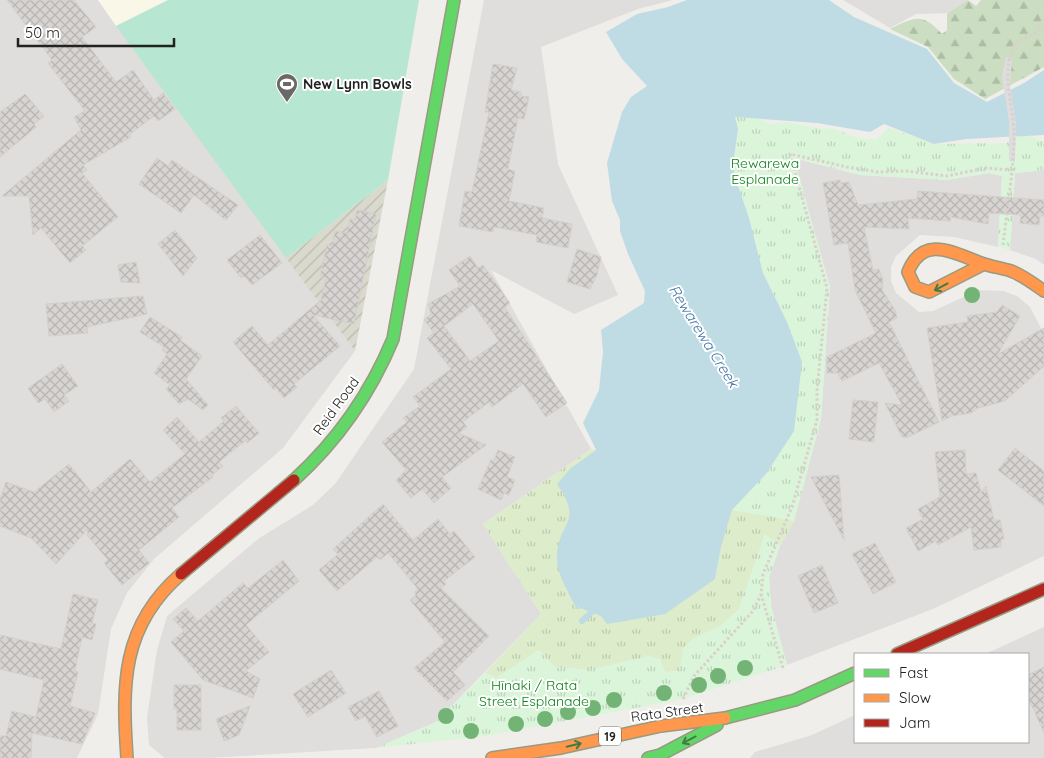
<svg xmlns="http://www.w3.org/2000/svg" width="1044" height="758" font-family="Quicksand,sans-serif">
	<style>
		.residential { fill: #dfdedc }
		.education { fill: #f8f7e8 }
		.construction { fill: url(#construction-furrows) }
		.grass { fill: url(#grass-tufts) }
		.forest { fill: url(#forest-firs) }
		.park { fill: url(#park-tufts) }
		.pitch { fill: #b7e6d2 }
		.water { fill: #bfdbe3 }
		.pier { fill: #dedddd }
		.lines { fill: none; stroke-linecap: round; stroke-linejoin: round }
		.stream { stroke: #bfdbe3; stroke-width: 6 }
		.building { fill: url(#building-cross-hatch); stroke: #d3d0cc; fill-rule: evenodd }
		.fast-casing { stroke: #999a82; stroke-width: 14 }
		.slow-casing { stroke: #999a82; stroke-width: 14 }
		.jam-casing { stroke: #999a82; stroke-width: 14 }
		.path { stroke: #dccecd; stroke-width: 3; stroke-dasharray: 2.5 2.5; stroke-linecap: butt }
		.fast { stroke: #63d668; stroke-width: 11 }
		.slow { stroke: #ff974d; stroke-width: 11 }
		.jam { stroke: #b3261e; stroke-width: 11 }
		.tree { fill: #73b476 }
		.oneway { stroke: #427c45 }
		.labels { text-anchor: middle; dominant-baseline: central; stroke-width: 4; stroke-linejoin: round; paint-order: stroke }
		.shield { fill: #fff; stroke: #646464; stroke-width: 1 }
		.shield-label { font-size: 12px; font-weight: bold; fill: #222 }
		.poi-label { font-size: 14px; font-weight: bold; fill: #222; stroke: #fff; text-anchor: start }
		.park-label { font-size: 14px; fill: #0c8416; stroke: #fff }
		.street-label { font-size: 14px; fill: #222; stroke: #fff }
		.water-label { font-size: 15px; font-style: italic; fill: #4a7aab; stroke: #fff }
	</style>
	<defs>
		<pattern id="construction-furrows" width="10" height="10" patternUnits="userSpaceOnUse" patternTransform="scale(1.25)"><rect width="10" height="10" fill="#d9d9cd"/><path d="M-1 1l2-2M0 10L10 0M9 11l2-2" fill="none" stroke="#babab0"/></pattern>
		<pattern id="grass-tufts" width="24" height="20" patternUnits="userSpaceOnUse" patternTransform="scale(1.25)"><rect width="24" height="20" fill="#ddeccb"/><path d="M3 7l-1-3M5 7V3M7 7l1-3M15 17l-1-3M17 17v-4M19 17l1-3" fill="none" stroke="#bdcaae"/></pattern>
		<pattern id="forest-firs" width="22" height="20" patternUnits="userSpaceOnUse" patternTransform="scale(1.25)"><rect width="22" height="20" fill="#cbdec1"/><path d="M5 1l3.5 6h-7zM16 11l3.5 6h-7z" fill="#aebea6"/></pattern>
		<pattern id="park-tufts" width="24" height="20" patternUnits="userSpaceOnUse" patternTransform="scale(1.25)"><rect width="24" height="20" fill="#daf5da"/><path d="M3 7l-1-3M5 7V3M7 7l1-3M15 17l-1-3M17 17v-4M19 17l1-3" fill="none" stroke="#bbd2bb"/></pattern>
		<pattern id="building-cross-hatch" width="8" height="8" patternUnits="userSpaceOnUse" patternTransform="scale(1.25)"><rect width="8" height="8" fill="#d7d4d2"/><path d="M0 0l8 8M0 8l8-8" fill="none" stroke="#b8b6b4"/></pattern>
	</defs>
	<rect width="100%" height="100%" fill="#f0eeeb"/>
	<path class="residential" d="M0,0H98L355,351L283,448L154,559L127,593L111,629L98,714L77,758H0Z
		M484,0H673L638,9L541,47L558,164L618,295L574,314L491,270L591,449L483,524L541,614L436,722L376,748L208,758H165L149,745L147,717L157,650L167,616L258,539L313,505L335,484L414,369Z
		M843,0H968L953,13L916,14L890,28Z
		M793,158L860,175L947,180L989,173L1002,176L998,247L954,237L920,235L896,256L891,267V281L896,293L919,312L933,311L979,290L1003,291L1017,296L1030,307L1044,334V556L933,609L787,665L771,606L769,577L780,546L794,521L821,419L830,287Z
		M1044,170V265L1036,259L1010,250L1015,173Z
		M1044,627V758H750L755,752L812,735L855,715V742H1028V654H985Z"/>
	<path class="education" d="M98,0H168L116,26Z"/>
	<path class="construction" d="M388,180L355,351L286,258Z"/>
	<path class="grass" d="M591,449L596,450L571,468V518L563,531L557,560L575,606L601,616L715,579L721,547L732,510L809,463L794,521L780,546L765,535L739,609L719,627L694,638L683,649L680,671L665,672L649,656L589,670L555,667L539,650L496,678L485,673L541,614L483,524Z"/>
	<path class="forest" d="M968,0L976,6L981,0H1044V67L985,99L954,79L928,47L890,29C915,17 922,12 942,34L947,30V14Z"/>
	<path class="park" d="M735,117H755L771,124L787,122L818,128L835,129L854,137L876,140L889,128L936,144L1006,143L1022,134L1044,141V170L1015,173L1010,250L998,247L1002,175L989,173L947,180L860,175L794,158L830,287L821,419L794,521L732,510L766,474L794,431L787,322L763,273L749,218L735,177L733,164L738,129Z
		M765,534L780,546L769,577L771,606L787,665L683,699L486,736L376,748L436,722L485,673L496,678L539,650L555,667L589,670L649,656L660,659L666,672L679,671L683,649L694,638L719,627L739,609Z"/>
	<path class="pitch" d="M168,0H419L388,180L286,258L116,26Z"/>
	<path class="water" d="M687,0H829L854,17L927,49L954,83L987,102L1024,83L1044,70V135L966,139L934,144L884,124L870,132L817,123L735,117L738,129L733,164L735,177L749,218L763,273L787,322L802,362L794,431L766,474L732,510L721,547L715,579L665,614L607,624L601,616L575,606C569,593 557,574 557,559C557,520 585,525 557,484L571,468L596,450L583,423L599,390L603,352L601,330L644,303L645,291L628,254L620,231V220L612,201L607,163L622,112L631,97L647,86L622,59L606,32L637,14L668,7Z"/>
	<path class="pier" d="M1006,57L1012,59L1010,86L1016,123L1015,162L1009,161V122L1002,77Z"/>
	<g class="lines">
		<path class="stream" d="M582,621L596,608"/>
	</g>
	<path class="building" d="M7,0H74L96,27L82,37L116,82L133,70L154,100L163,93L175,109L158,121L154,116L130,134L131,137L129,138L83,165L87,170L82,173L118,217L82,246L86,250L70,263L41,228L33,235L29,196H2L81,130L74,117L85,111L48,63L52,60Z
		M493,64L517,68L511,90L521,92V96L529,97L524,119L518,118L508,169L515,171L509,201L544,208L542,218L572,224L568,248L536,242L537,235L494,227L493,232L459,226L465,191L472,192L489,112H485Z
		M25,94L44,116L34,124L36,127L0,157V112Z
		M157,158L168,166L172,160L238,205L226,220L194,195L181,213L139,184Z
		M840,180L841,183L849,182L858,205L917,199L918,191L1044,200V216H1040L1039,225L1020,223L1021,215L989,213L988,224L951,217L950,221L908,218L909,229L864,227L873,270L879,269L883,280L882,290L895,310L897,318L889,322L939,422L908,437H902L885,403L902,405L879,363L842,381L838,373H827V357L876,333L855,290L848,243L834,245L823,183Z
		M357,210L376,214L354,324L313,315L340,346L294,384L297,387L284,398L276,388L274,390L233,342L252,326L268,345L321,300L326,278L320,276L327,245L332,246L335,231L347,233L350,219L355,220Z
		M175,230L197,258L183,276L158,244Z
		M260,235L282,263L252,285L244,276L241,278L227,260Z
		M577,249L601,257L597,275L590,289L567,282Z
		M470,256L478,268L483,265L510,303L505,307L511,317L567,403L546,417L523,384L492,407L489,402L463,422L467,427L459,433L486,445L442,477L451,488L434,503L422,489L411,498L396,480L406,470L382,442L407,422L403,418L420,406L413,397L451,369L427,338L434,333L424,320L431,314L428,304L460,286L449,270ZM473,304L499,341L470,361L444,326Z
		M136,262L140,283L121,282L118,265Z
		M143,296L147,314L87,327L88,333L49,336L46,304Z
		M1002,305L1020,316L998,354L1044,328V366L1005,401L978,408L971,413L952,416L942,421L927,328L968,322L967,316L997,312Z
		M150,317L182,337L180,340L202,356L186,379L208,405L203,410L188,399L179,404L166,389L170,385L154,373L167,354L162,350L164,347L140,332Z
		M62,364L78,386L64,395L69,401L54,412L45,399L38,403L28,388Z
		M853,400L878,402L874,442L849,439Z
		M236,406L259,433L247,443L245,441L219,462L223,466L212,475L213,477L172,508L179,517L139,550L149,563L122,585L104,563L108,560L87,535L88,529L56,564L31,538L0,526V499L6,482L34,492L69,464L91,492L130,459L150,482L185,454L163,430L177,417L199,442L224,421L221,418Z
		M1015,448L1044,471V506L998,470Z
		M498,450L515,457L507,477L515,480L509,495L504,493L501,500L478,489L491,459L493,462Z
		M965,450L966,474L976,473L981,492L986,486L994,520H1000L1004,539H1001V547L974,550L971,527L938,545L936,541L918,551L906,528L923,519L918,509L940,497L935,452Z
		M839,475L844,540L811,477Z
		M383,504L413,540L438,519L450,534L454,531L475,557L444,581L446,584L441,588L489,636L453,672L465,685L447,701L414,668L445,642L410,600L416,595L414,592L418,589L388,553L380,560L377,557L337,591L319,570L338,554L333,549Z
		M875,543L896,582L873,594L852,554Z
		M283,560L299,581L246,625L269,652L246,671L260,679L253,698L203,680L171,642L184,631L173,619L186,608L198,621L243,583L248,588Z
		M822,565L838,603L814,613L798,576Z
		M73,594L98,600L92,623L96,624L92,640L82,637L75,671L78,672L70,706L95,713L82,744L32,733L31,758H0V736H6L12,711L36,717L44,680L0,669V635L61,649Z
		M1044,667V733L1028,697V675Z
		M331,670L346,693L308,717L293,694Z
		M174,685H201V730H177V709H174Z
		M379,691L398,726L377,737L365,716L356,721L348,707Z
		M250,706L239,735L224,741L216,719Z"/>
	<g class="lines">
		<g class="fast-casing">
			<path id="fast" d="M294,480C337,441 371,392 393,339L454,0
				M725,718L795,700L855,673
				M648,758L660,755L717,725"/>
		</g>
		<g class="slow-casing">
			<path id="slow" d="M984,264L929,292L915,287L908,272C924,232 957,255 984,264C993,267 1002,268 1011,271C1022,275 1034,284 1044,291
				M127,758C122,685 121,626 181,574
				M492,758L561,748L661,726L725,718"/>
		</g>
		<g class="jam-casing">
			<path id="jam" d="M181,574L294,480
				M897,654L1044,589"/>
		</g>
		<path class="path" d="M1044,0V2
			M1003,245C1007,210 1014,168 1014,133C1013,100 1000,76 1015,43L1035,33L1044,17
			M783,668L761,594L763,574L792,507L817,420V390L827,288L790,154L847,167L878,172L906,171L947,176L986,168L1010,170
			M683,699L694,676L753,611L761,595"/>
		<use href="#fast" class="fast"/>
		<use href="#slow" class="slow"/>
		<use href="#jam" class="jam"/>
	</g>
	<g class="tree">
		<circle cx="972" cy="295" r="8"/>
		<circle cx="745" cy="668" r="8"/>
		<circle cx="718" cy="676" r="8"/>
		<circle cx="699" cy="685" r="8"/>
		<circle cx="664" cy="693" r="8"/>
		<circle cx="614" cy="700" r="8"/>
		<circle cx="593" cy="708" r="8"/>
		<circle cx="568" cy="712" r="8"/>
		<circle cx="446" cy="716" r="8"/>
		<circle cx="545" cy="719" r="8"/>
		<circle cx="516" cy="724" r="8"/>
		<circle cx="471" cy="731" r="8"/>
	</g>
	<defs><path id="oneway-shaft" d="M-6 0H5M1.5-3L5.5 0L1.5 3" fill="none" stroke-width="1.6" stroke-linecap="round" stroke-linejoin="round" transform="scale(1.25)"/></defs>
	<g class="oneway">
		<use href="#oneway-shaft" transform="translate(941 287) rotate(152)"/>
		<use href="#oneway-shaft" transform="translate(689 740) rotate(152)"/>
		<use href="#oneway-shaft" transform="translate(574 745) rotate(-13)"/>
	</g>
	<defs>
		<g id="stadium-pin" transform="scale(1.125)"><path d="M0 17L-7.5 6A9.5 9.5 0 1 1 7.5 6Z" fill="#6a6968" stroke="#fff"/><path d="M0-5a6.5 5 0 1 0 0 10a6.5 5 0 1 0 0-10ZM-3.5-1.8h7v3.6h-7Z" fill="#fff"/></g>
	</defs>
	<g fill-rule="evenodd">
		<use href="#stadium-pin" x="287" y="84"/>
	</g>
	<g class="labels">
		<rect class="shield" x="599" y="726.5" width="22" height="19" rx="4"/>
		<g class="shield-label">
			<text x="610" y="736">19</text>
		</g>
		<g class="poi-label">
			<text x="303" y="84">New Lynn Bowls</text>
		</g>
		<g class="park-label">
			<text x="765" y="163">Rewarewa<tspan x="765" dy="16">Esplanade</tspan></text>
			<text x="534" y="685">Hīnaki / Rata<tspan x="534" dy="16">Street Esplanade</tspan></text>
		</g>
		<g class="street-label">
			<text transform="translate(336 406) rotate(-54)">Reid Road</text>
			<text transform="translate(667 712) rotate(-8)">Rata Street</text>
		</g>
		<g class="water-label">
			<text transform="translate(704 336) rotate(58)">Rewarewa Creek</text>
		</g>
	</g>
	<rect x="854" y="653" width="175" height="90" fill="#ffffff" stroke="#a7a7a7"/>
	<rect x="864" y="669" width="25" height="8" fill="#63d668" stroke="#a7a7a7"/>
	<text x="899" y="678" font-size="15" fill="#222222">Fast</text>
	<rect x="864" y="694" width="25" height="8" fill="#ff974d" stroke="#a7a7a7"/>
	<text x="899" y="703" font-size="15" fill="#222222">Slow</text>
	<rect x="864" y="719" width="25" height="8" fill="#b3261e" stroke="#a7a7a7"/>
	<text x="899" y="728" font-size="15" fill="#222222">Jam</text>
	<path d="M18 38v8h156v-8" fill="none" stroke="#222222" stroke-width="2.5"/>
	<text x="25" y="38" font-size="15" fill="#222222" stroke="#ffffff" stroke-width="4" paint-order="stroke">50 m</text>
</svg>
